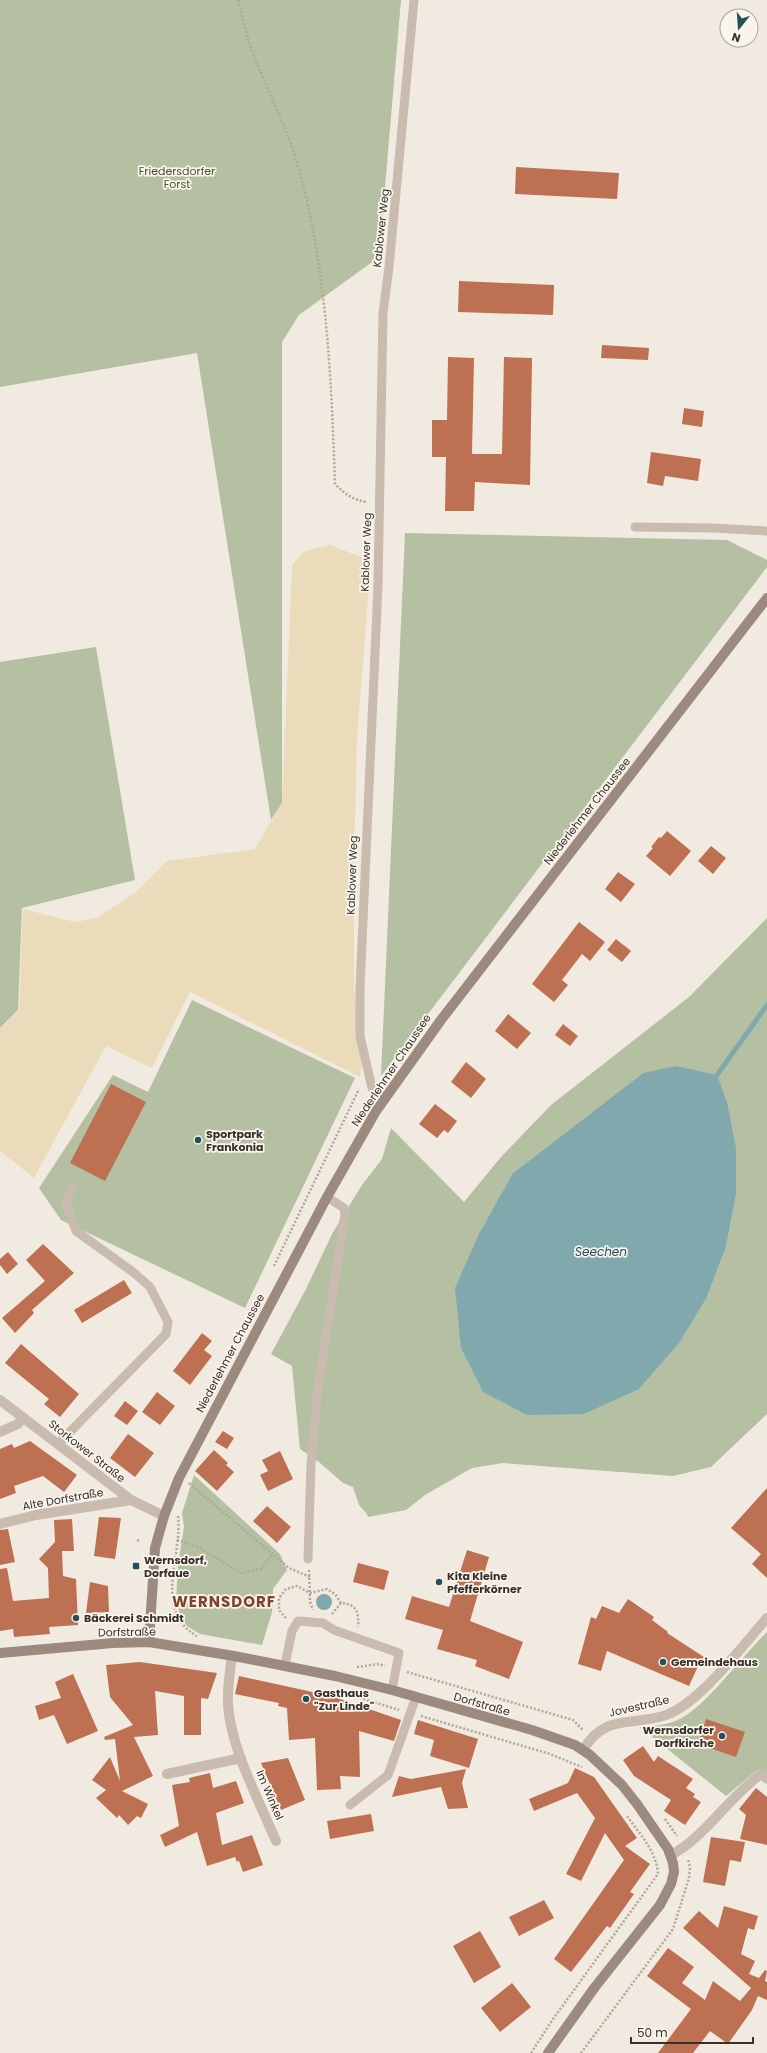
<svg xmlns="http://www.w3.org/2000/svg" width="767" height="2053" font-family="Poppins,sans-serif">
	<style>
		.green { fill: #b4c0a1; fill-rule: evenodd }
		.sand { fill: #eadbba }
		.water { fill: #81a9ad }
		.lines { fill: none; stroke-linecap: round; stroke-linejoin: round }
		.stream { stroke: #81a9ad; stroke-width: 5 }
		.building { fill: #bd7052 }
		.path { stroke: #b5a597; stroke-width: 2.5; stroke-dasharray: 2 2; stroke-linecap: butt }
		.lane { stroke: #c9bbad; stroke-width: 9 }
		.street { stroke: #c9bbad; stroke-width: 10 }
		.secondary { stroke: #9d8a7e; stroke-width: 10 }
		.poi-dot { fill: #235157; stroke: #f9f4ec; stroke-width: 1.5 }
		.labels { text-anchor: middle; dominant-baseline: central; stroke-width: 3.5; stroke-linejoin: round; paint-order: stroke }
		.park-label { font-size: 11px; fill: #465430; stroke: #f9f4ec }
		.street-label { font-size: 11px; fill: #382f2b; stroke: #f9f4ec }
		.poi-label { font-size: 11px; font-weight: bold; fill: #382f2b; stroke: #f9f4ec; text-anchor: start }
		.water-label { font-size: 12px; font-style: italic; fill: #235157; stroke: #f9f4ec }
		.district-label { font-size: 15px; font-weight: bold; letter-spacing: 1px; fill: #81422a; stroke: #f9f4ec }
	</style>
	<rect width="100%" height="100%" fill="#f1eae0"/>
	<path class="green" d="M0,0H401L379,257L299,315L282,342V803L271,820L197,353L0,387Z
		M405,533L727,540L767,560V567L381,1076Z
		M96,647L135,880L22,908L18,1010L0,1028V662Z
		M767,918V1414L711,1467L673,1476L503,1463L472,1468L425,1495L406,1510L368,1517L367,1514L359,1505L353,1487L343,1483L319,1462L300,1449L292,1366L271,1354L305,1291L333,1232L362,1185L382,1159L391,1128L464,1202L501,1157L551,1105L689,997ZM643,1073L736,1195L726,1247L707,1297L513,1173Z
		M192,1000L355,1078L245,1308L61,1220L39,1188L113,1075L148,1092Z
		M194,1475L280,1554L287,1570L273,1589L272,1612L262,1645L200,1634L187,1626L180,1615L176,1601L178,1565L184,1527L182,1513Z
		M767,1632V1772L756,1771L726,1796L640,1727C654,1726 669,1725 682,1718C710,1701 742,1656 767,1632Z"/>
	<path class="sand" d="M330,545L371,561L357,739L354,857V987L363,1056L360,1077L190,992L152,1068L106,1046L34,1178L0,1151V1029L19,1010L23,909L75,922L96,918L135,893L167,861L255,849L282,803L292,565L305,551Z"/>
	<path class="water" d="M676,1066L717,1075L727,1102L736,1148V1195L726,1247L707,1297L679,1343L639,1389L584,1414L527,1415L483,1392L461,1348L455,1288L479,1234L513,1173L643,1073Z
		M316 1602a8 8 0 1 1 16 0a8 8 0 1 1-16 0Z"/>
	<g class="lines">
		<path class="stream" d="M717,1075L767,1005"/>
	</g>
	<path class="building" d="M516,167L619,173L617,199L515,194Z
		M459,281L554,285L553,315L458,312Z
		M602,345L649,348L648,360L601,358Z
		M448,357L474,358L472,454H502L504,357L532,358L530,485L475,482L474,511H445L446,457H432V420H447Z
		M684,408L704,411L702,427L682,424Z
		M651,452L701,459L698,481L665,476L663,486L647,483Z
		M667,831L691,851L670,876L646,856L653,848L651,847L659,837L661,838Z
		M711,846L726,858L713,874L698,861Z
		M618,872L635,884L621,902L605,889Z
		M579,922L605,942L590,961L582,954L562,980L568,985L554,1002L532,984Z
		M616,939L631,951L622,962L607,950Z
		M508,1014L531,1033L517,1049L495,1031Z
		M563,1024L578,1036L570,1046L555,1035Z
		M466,1062L486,1079L471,1098L451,1082Z
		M111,1084L146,1102L105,1181L70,1163Z
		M435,1104L457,1121L448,1133L444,1130L437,1138L419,1124Z
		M43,1244L74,1273L32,1310L34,1313L15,1333L2,1318L45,1281L26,1260Z
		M8,1252L18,1264L7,1274L0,1265V1259Z
		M124,1280L132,1293L82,1323L74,1310Z
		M202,1333L212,1341L204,1350L212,1356L190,1385L173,1371Z
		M21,1344L79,1394L60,1417L44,1404L49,1399L5,1363Z
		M157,1392L175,1406L160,1425L142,1412Z
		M125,1401L138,1411L127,1425L114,1416Z
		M223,1431L234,1438L227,1449L215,1442Z
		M128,1434L154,1453L135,1477L110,1458Z
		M30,1441L77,1475L64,1492L43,1476L14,1486L16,1493L0,1499V1449L12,1444L14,1448Z
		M214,1450L228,1463L226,1465L234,1472L217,1491L195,1471Z
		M280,1451L293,1479L268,1491L260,1475L268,1471L262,1460Z
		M767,1488V1578L752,1564L761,1554L731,1528Z
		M267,1506L291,1527L277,1543L253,1521Z
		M99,1517L121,1518L115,1559L94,1556Z
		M72,1519L74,1551H62L63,1576L76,1579L78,1625L49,1627L50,1634L14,1637L13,1629L0,1631V1569L7,1568L13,1601L49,1598L48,1568L39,1559L55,1542L54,1520Z
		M8,1529L15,1562L0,1565V1530Z
		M467,1550L489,1557L470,1621L523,1642L509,1679L475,1666L477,1660L437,1649L443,1630L405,1619L412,1596L449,1607Z
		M358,1563L389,1571L384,1590L353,1582Z
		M90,1582L108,1586L109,1612L86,1613Z
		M628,1599L654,1617L652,1620L668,1632L667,1633L704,1657L699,1664L689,1686L607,1651L601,1671L578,1664L591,1617L596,1619L602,1606L619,1613Z
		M140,1662L217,1673L208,1699L201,1698V1735H184V1696L155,1691L158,1735L134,1737L153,1776L122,1791L148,1804L141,1818L137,1816L128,1825L119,1815L117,1818L96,1798L106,1790L92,1780L110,1757L120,1781L115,1739L105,1740L104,1737L133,1725L110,1697L106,1665Z
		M73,1674L98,1731L67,1744L54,1715L39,1720L35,1706L61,1698L55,1682Z
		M239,1676L331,1696L401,1720L394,1741L359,1731L360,1777L340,1776L341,1789L317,1790L315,1738L289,1740L287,1708L278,1706L279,1703L235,1694Z
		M706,1719L745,1732L736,1757L698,1744Z
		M418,1720L478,1739L469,1768L430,1756L434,1740L414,1734Z
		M643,1746L654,1762L658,1756L693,1779L686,1788L695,1794L693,1797L701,1802L685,1825L664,1811L671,1800L634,1776L623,1760Z
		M288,1758L305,1800L281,1810L261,1763Z
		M575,1768L594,1777L637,1838L625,1846L650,1864L630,1892L634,1894L610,1928L607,1926L571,1972L554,1959L624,1860L605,1833L581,1881L566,1874L595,1818L577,1793L534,1811L529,1799L568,1783Z
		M466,1769L462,1783L468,1808L448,1809L441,1787L392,1797L399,1776L411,1779Z
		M210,1773L213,1788L236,1781L244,1803L216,1813L222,1845L252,1835L263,1865L243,1872L239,1861L237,1862L235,1857L207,1866L197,1832L165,1847L160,1835L179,1826L172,1785L190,1782L189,1778Z
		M756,1788L767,1797V1845L740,1839L746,1815L739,1809Z
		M371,1814L374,1831L330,1839L327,1821Z
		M711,1837L745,1842L741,1862L730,1860L725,1886L703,1882Z
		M544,1900L554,1918L519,1936L509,1917Z
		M724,1906L758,1916L754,1930L748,1928L741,1954L755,1961L749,1974L759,1978L765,1970L767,1971L765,1981L767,1982V2000L758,1996L752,2010L728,2044L710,2031L693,2053H658L691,2009L647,1976L668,1948L694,1967L682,1983L705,2000L713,1981L740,2001L751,1988L683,1928L699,1911L718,1928Z
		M480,1931L501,1967L474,1983L453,1946Z
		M512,1983L531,2007L500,2032L481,2008Z"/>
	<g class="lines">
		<path class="path" d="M238,0C243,17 246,36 253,53C266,88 285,123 296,159C327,264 331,375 335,484C345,494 353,500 367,502
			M274,1266L359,1089
			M189,1483L289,1568L310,1577
			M178,1516C183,1555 152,1611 197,1636
			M137,1540L140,1541
			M177,1540L200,1548L241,1573L261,1569L273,1554
			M132,1566H136
			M309,1570L310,1602L313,1610
			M332,1614L341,1603C357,1604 359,1613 358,1627
			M286,1618L279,1610V1598L286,1589L297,1586L310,1593L327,1589L335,1594L341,1603
			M357,1667L379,1664L385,1666
			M407,1672L573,1720L583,1730
			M348,1694L399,1710
			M421,1716L550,1754L582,1767
			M665,1819L677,1836
			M531,2053L553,2019L658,1874C657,1852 639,1833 627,1816
			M581,2053L673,1929L689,1878L690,1867L688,1859"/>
		<path class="lane" d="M635,527L714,528L767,531
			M385,1098L372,1088L360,1036V988L378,586L383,313L389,267L414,0
			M58,1444L166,1334L168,1322L150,1287L133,1272L76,1231L66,1202L72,1187
			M308,1559L311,1464L318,1387L345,1214L344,1208L327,1197
			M285,1665L292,1631L298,1621L323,1623L334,1630L399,1653L392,1690
			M350,1805L388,1775L416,1697"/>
		<path class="street" d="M0,1400L131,1500L164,1516
			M0,1432L18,1424L23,1417
			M0,1524L36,1515L131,1500
			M232,1656C230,1672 227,1688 228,1704C230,1746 259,1801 276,1841
			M583,1750C605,1714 628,1726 663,1716C698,1706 742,1646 767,1618
			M167,1774L241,1758
			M671,1855C705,1837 728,1798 761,1774L767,1779"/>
		<path class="secondary" d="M149,1642L155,1548L164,1516L179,1478L327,1197L376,1111L441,1020L767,598
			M0,1653L113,1643L149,1642L234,1656L335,1676L392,1690L532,1730L575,1745L590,1755L622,1785L637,1804L668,1849L673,1863L674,1872L671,1884L660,1905L595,1987L548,2053"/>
	</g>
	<g class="poi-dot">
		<circle cx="198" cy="1140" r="4"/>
		<rect x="132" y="1562" width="8" height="8" rx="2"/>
		<circle cx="439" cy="1582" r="4"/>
		<circle cx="76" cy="1618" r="4"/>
		<circle cx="663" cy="1662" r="4"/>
		<circle cx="306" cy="1699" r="4"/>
		<circle cx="722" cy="1736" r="4"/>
	</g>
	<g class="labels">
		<g class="park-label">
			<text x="177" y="171">Friedersdorfer<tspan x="177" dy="13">Forst</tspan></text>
		</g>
		<g class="street-label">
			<text transform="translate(381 228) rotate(-84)">Kablower Weg</text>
			<text transform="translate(366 552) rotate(-88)">Kablower Weg</text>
			<text transform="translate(587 811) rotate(-52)">Niederlehmer Chaussee</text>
			<text transform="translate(352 875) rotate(-88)">Kablower Weg</text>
			<text transform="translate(391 1070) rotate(-56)">Niederlehmer Chaussee</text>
			<text transform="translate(230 1353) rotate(-62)">Niederlehmer Chaussee</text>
			<text transform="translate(87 1451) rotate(38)">Storkower Straße</text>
			<text transform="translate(63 1499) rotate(-10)">Alte Dorfstraße</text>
			<text transform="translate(127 1632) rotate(-1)">Dorfstraße</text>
			<text transform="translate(482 1704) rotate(16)">Dorfstraße</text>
			<text transform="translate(639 1706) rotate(-13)">Jovestraße</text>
			<text transform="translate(270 1795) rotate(67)">Im Winkel</text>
		</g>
		<g class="poi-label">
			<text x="206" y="1134">Sportpark<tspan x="206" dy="13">Frankonia</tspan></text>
			<text x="144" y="1560">Wernsdorf,<tspan x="144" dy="13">Dorfaue</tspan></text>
			<text x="447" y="1576">Kita Kleine<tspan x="447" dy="13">Pfefferkörner</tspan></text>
			<text x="84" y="1618">Bäckerei Schmidt</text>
			<text x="671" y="1662">Gemeindehaus</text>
			<text x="314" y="1693">Gasthaus<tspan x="314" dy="13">"Zur Linde"</tspan></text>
			<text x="714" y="1730" text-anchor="end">Wernsdorfer<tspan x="714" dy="13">Dorfkirche</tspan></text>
		</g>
		<g class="water-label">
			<text x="601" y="1251">Seechen</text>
		</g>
		<g class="district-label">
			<text x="224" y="1601">WERNSDORF</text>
		</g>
	</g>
	<g transform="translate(739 28) rotate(197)"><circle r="19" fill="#f9f4ec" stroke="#aca59f"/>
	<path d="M0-3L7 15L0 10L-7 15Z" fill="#235157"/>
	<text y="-6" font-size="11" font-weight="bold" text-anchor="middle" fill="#382f2b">N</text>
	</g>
	<path d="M631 2037v6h122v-6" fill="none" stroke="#382f2b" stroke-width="2"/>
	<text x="637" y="2037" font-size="12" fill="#382f2b" stroke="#f9f4ec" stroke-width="3" paint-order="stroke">50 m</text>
</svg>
